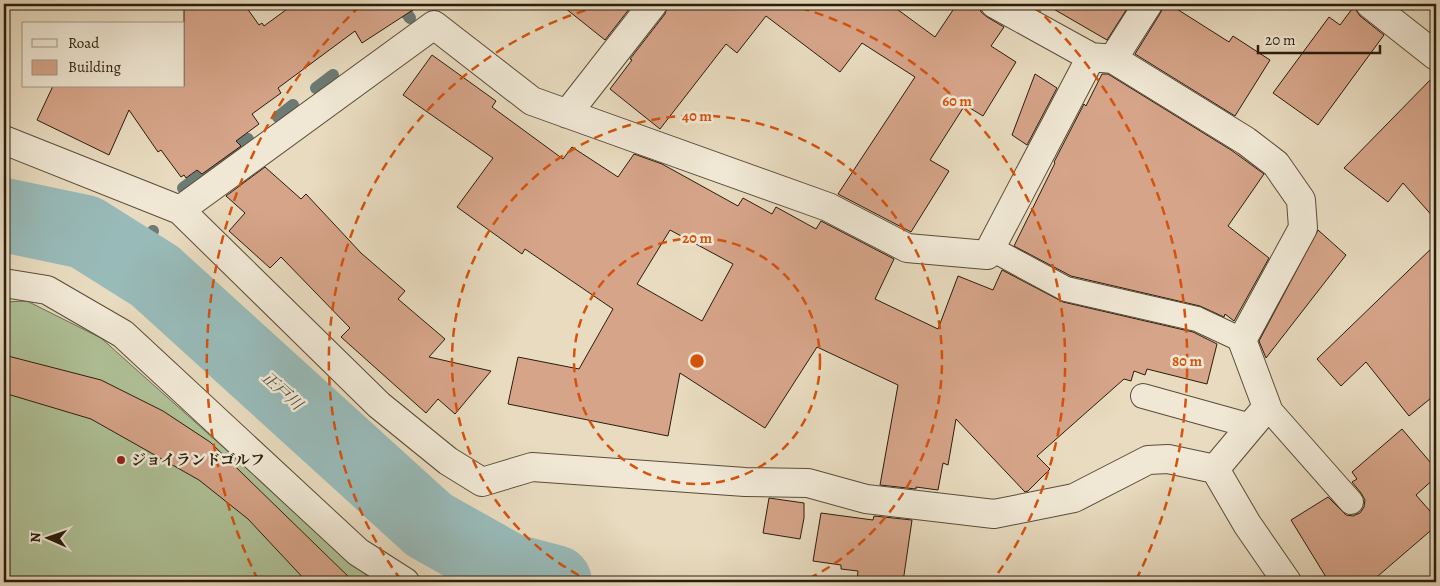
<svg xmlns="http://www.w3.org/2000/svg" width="1440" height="586" font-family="Alegreya,'Noto Serif JP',serif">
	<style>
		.pitch { fill: #afc197; stroke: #6c6f52 }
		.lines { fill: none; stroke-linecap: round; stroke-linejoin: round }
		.stream { stroke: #6c7b73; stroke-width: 12 }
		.river { stroke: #98bab8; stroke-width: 74 }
		.building { fill: #d6a489; stroke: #2a1d0c; fill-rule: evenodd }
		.service-casing { stroke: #5a4c39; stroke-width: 26 }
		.minor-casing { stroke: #5a4c39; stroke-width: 30 }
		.service { stroke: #f0e8d5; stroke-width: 24 }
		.minor { stroke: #f0e8d5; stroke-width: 28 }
		.ring { fill: none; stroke: #d5530c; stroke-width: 2.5; stroke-dasharray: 9 6 }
		.poi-dot { fill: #8f2418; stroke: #f0e8d5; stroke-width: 2 }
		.labels { text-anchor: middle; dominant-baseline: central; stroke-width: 5; stroke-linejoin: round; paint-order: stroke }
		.poi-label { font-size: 15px; font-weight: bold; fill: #2a1d0c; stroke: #f0e8d5; text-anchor: start }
		.water-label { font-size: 16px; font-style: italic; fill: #4b4c40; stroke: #f0e8d5 }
		.centre { fill: #d5530c; stroke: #f0e8d5; stroke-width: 2.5 }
		.ring-label { font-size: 15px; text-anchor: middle; font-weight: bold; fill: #d5530c; stroke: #f0e8d5; stroke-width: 5; stroke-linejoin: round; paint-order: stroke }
	</style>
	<rect width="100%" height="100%" fill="#e8dbbf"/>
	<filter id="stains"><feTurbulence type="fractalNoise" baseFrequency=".004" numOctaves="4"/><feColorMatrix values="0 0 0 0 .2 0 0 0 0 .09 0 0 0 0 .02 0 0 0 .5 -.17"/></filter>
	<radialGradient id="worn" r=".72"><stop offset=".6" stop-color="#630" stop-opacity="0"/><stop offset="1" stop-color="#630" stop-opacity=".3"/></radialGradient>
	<path class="pitch" d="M27,301L101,338L374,582H4V302Z"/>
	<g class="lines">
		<path class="stream" d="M400,4L410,18
			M316,88L333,75
			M278,117L293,105
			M183,188L248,139
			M132,261L153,231"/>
		<path class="river" d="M4,215L85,232L155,276L429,525L509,570L555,582"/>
	</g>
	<path class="building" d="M184,4H244L259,25L262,23L264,26L294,4H422L362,43L355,31L278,88L281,93L252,114L259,124L236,141L241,146L202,174L197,170L186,178L184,175L181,177L161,150L158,152L129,110L109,155L37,120L53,86H184Z
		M560,4H633L605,40Z
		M668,4H890L935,37L957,4H979L981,12L987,17L1004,27L991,46L1016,62L983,116L965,105L930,160L949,171L911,232L838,194L915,77L862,43L840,72L766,16L737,53L726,44L660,129L610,89L632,60L630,59L665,14Z
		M1045,4H1130L1107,40Z
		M1163,4H1169L1229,42L1233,36L1270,60L1235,116L1135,54L1161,12Z
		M1355,5L1356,10L1360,16L1384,35L1318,125L1273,93L1329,17L1340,25Z
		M432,55L496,101L492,107L563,159L572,147L618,177L634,154L662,164L738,206L743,198L772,214L776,207L816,229L821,221L894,259L875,299L938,329L958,276L993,290L1002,270L1063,302L1193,332L1217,344L1207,384L1147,369L1145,375L1134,371L1131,381L1124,379L1037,456L1050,469L1028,491L1025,492L956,419L948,465L943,463L938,490L916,487V489L880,485L898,385L817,347L765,428L680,373L668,436L508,404L518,357L579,369L613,309L525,249L522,254L457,207L493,158L403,95ZM670,230L733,264L702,321L637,284Z
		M1035,74L1057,88L1027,145L1012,135Z
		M1102,74H1108L1231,150L1264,174L1228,226L1269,258L1234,321L1225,314L1224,317L1200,306L1071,276L1014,246L1055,163L1054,162L1084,104L1086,106Z
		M1436,74V220L1403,183L1388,202L1344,168Z
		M265,167L301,199L306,194L361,253L405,291L398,299L445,339L429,357L491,371L455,414L438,399L426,413L341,337L350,328L281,257L270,268L229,231L245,213L226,196Z
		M1318,230L1346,255L1266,358L1259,341Z
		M1436,244V394L1409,416L1366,362L1341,386L1317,359Z
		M4,355L101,380L163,411L210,442L354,582H307L248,519L199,480L91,419L4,393Z
		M1402,429L1436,469V477L1416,495L1436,518V526L1371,582H1329L1291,520L1328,497L1346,515L1353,516L1360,513L1364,507L1365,500L1361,493L1352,482L1357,479L1352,472Z
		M769,498L804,503V518L800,539L763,533Z
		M821,513L873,520L874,516L912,520L903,582H857L858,571L841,569V565L813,561Z"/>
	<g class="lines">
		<g class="service-casing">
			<path id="service" d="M990,248L1066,289L1197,319L1242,340
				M1143,396L1251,426
				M1267,407L1351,502"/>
		</g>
		<g class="minor-casing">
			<path id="minor" d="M995,4L1091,57L1113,59L1246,141L1276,164L1301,200L1303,228L1242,340L1267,407L1215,469
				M1370,4L1436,56
				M1113,59L1148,4
				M567,114L653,4
				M4,140L180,210L379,405L448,461L482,482L532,467L745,482L808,483L866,499L994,514L1074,498L1148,460L1168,459L1215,469L1247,524L1287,582
				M180,210L434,25L532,101L828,207L907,248L987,255L1091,57
				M4,283L47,290L123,334L358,552L405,582"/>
		</g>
		<use href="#service" class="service"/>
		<use href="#minor" class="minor"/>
	</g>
	<g class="ring">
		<circle cx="697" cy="361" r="123"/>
		<path d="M592 582A245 245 0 1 1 802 582"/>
		<path d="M401 580A368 368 0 0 1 608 4M786 4A368 368 0 0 1 993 580"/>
		<path d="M258 580A490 490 0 0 1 360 6M1034 6A490 490 0 0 1 1136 580"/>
	</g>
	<circle class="poi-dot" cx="121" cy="460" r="5"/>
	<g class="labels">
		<g class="poi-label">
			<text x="131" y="460">ジョイランドゴルフ</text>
		</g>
		<g class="water-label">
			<text transform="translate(282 391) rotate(42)">正戸川</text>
		</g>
	</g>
	<circle cx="697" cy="361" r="8" class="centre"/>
	<g class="ring-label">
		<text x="957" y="106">60 m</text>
		<text x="697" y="121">40 m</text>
		<text x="697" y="243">20 m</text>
		<text x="1187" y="366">80 m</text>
	</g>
	<rect width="1440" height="586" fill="none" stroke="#e8dbbf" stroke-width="20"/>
	<rect x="5" y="5" width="1430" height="576" fill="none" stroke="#2a1d0c" stroke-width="2.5"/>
	<rect x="10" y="10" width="1420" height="566" fill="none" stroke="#2a1d0c"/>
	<rect x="22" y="22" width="162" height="65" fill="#f0e8d5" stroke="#a19785"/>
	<rect x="32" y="39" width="25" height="8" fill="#f0e8d5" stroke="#a19785"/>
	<text x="68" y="48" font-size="15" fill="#2a1d0c">Road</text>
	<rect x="32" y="60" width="25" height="15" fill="#d6a489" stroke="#a19785"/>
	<text x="68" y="72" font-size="15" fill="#2a1d0c">Building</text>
	<g transform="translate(48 538) rotate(272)" stroke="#f0e8d5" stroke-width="4" paint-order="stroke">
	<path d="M0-4L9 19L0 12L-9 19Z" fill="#2a1d0c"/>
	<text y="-8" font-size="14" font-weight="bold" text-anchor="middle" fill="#2a1d0c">N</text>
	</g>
	<path d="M1258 45v8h122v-8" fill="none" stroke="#2a1d0c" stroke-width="2.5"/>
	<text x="1265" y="45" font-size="15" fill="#2a1d0c" stroke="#f0e8d5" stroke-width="4" paint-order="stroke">20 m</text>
	<rect width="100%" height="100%" filter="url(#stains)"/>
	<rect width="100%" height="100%" fill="url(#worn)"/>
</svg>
